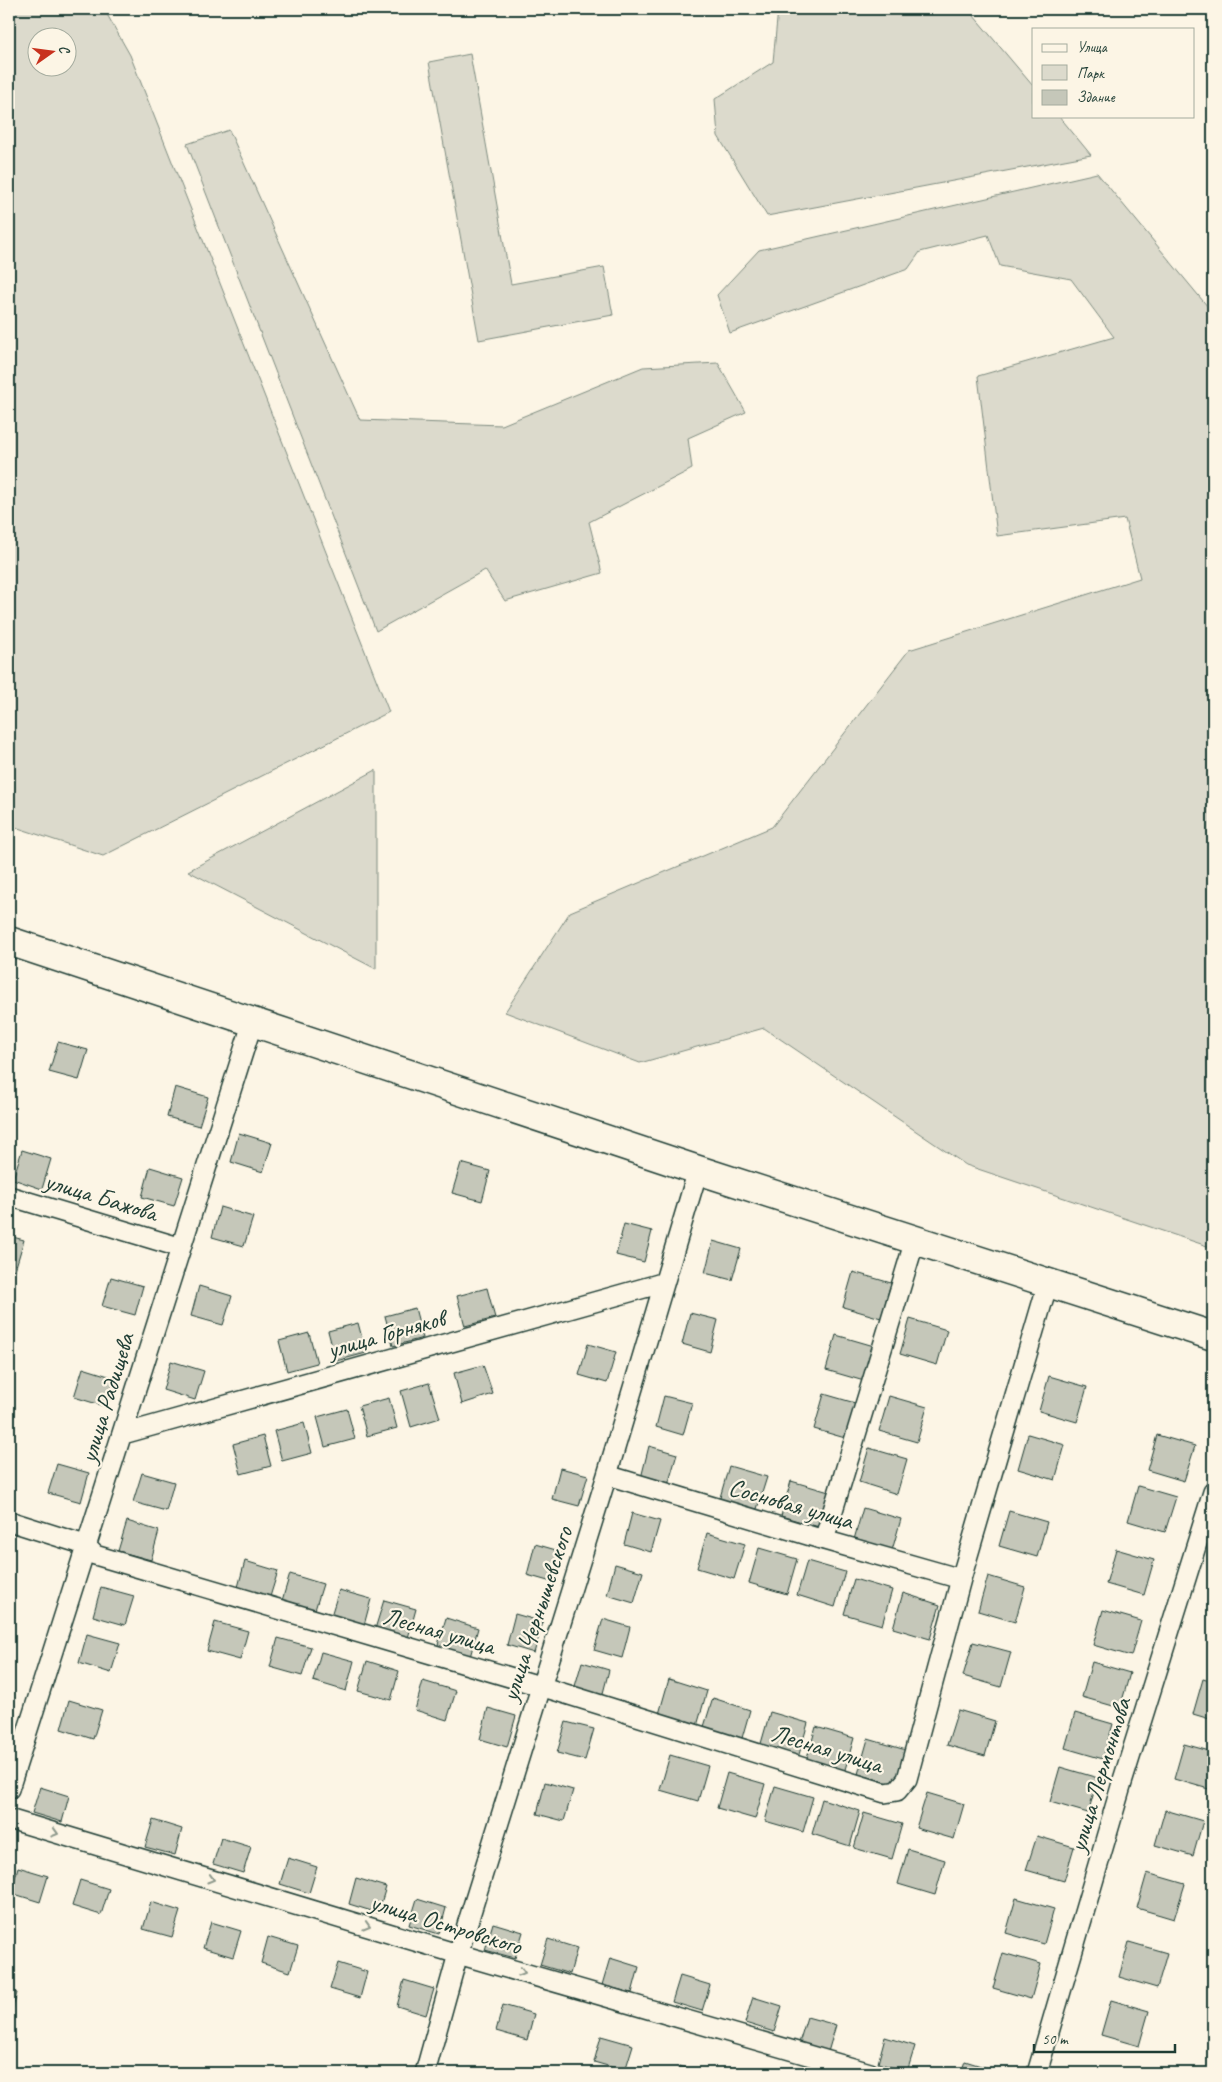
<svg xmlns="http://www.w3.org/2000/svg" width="1222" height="2082" font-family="Caveat,sans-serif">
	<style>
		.green { fill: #dcdacc; stroke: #7e8c80; fill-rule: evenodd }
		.building { fill: #c5c7b9; stroke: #1f3d34 }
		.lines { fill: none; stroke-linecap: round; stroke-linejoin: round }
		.street-casing { stroke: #1f3d34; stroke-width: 22 }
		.highway-casing { stroke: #1f3d34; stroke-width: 31 }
		.street { stroke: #fcf5e5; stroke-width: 19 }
		.highway { stroke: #fcf5e5; stroke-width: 28 }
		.oneway { stroke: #8e998c }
		.labels { text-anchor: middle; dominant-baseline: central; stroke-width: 4.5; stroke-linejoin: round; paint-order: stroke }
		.street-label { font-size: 25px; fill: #1f3d34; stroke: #fcf5e5 }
	</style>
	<rect width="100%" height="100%" fill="#fcf5e5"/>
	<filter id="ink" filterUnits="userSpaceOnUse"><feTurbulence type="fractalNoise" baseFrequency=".02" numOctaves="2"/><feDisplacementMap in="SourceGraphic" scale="10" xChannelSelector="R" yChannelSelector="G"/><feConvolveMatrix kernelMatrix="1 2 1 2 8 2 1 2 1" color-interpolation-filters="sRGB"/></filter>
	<g filter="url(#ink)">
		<path class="green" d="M9,9H104L130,55L389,712L103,856L9,825ZM38,38H68V68H38Z
			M778,9H968L1033,86V116H1059L1091,155L767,216L718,136L715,99L773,62Z
			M470,54L511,284L604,267L613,315L479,340L429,62Z
			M229,130L360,420L502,425L643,367L718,363L746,412L688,438L692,469L589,522L602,573L505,601L485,570L376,631L187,144Z
			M1097,173L1213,313V1248L966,1165L764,1028L640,1063L505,1012L570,912L772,827L909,650L1140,578L1125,519L997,536L978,376L1114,337L1071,279L1000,266L988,235L920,252L908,269L730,333L717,295L759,250Z
			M376,770V969L188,871Z"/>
		<path class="building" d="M58,1042L88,1050L79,1080L49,1072Z
			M175,1087L208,1097L199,1126L167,1117Z
			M239,1133L272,1143L263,1172L231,1162Z
			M22,1150L51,1159L42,1189L13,1179Z
			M461,1163L490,1171L482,1201L452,1193Z
			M150,1167L183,1177L174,1206L142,1197Z
			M220,1207L253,1217L244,1246L212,1237Z
			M624,1224L652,1231L644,1262L616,1255Z
			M9,1236L24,1240L15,1270L9,1268Z
			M713,1241L741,1249L732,1280L705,1273Z
			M853,1272L891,1283L881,1318L843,1307Z
			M111,1277L143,1286L135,1315L102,1306Z
			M199,1286L232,1296L223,1325L191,1316Z
			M487,1288L495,1318L465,1326L457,1296Z
			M415,1308L423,1338L393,1346L385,1316Z
			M690,1313L718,1320L710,1352L682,1344Z
			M910,1319L947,1330L937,1365L900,1354Z
			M358,1323L366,1353L336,1361L328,1331Z
			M309,1333L317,1363L287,1371L279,1341Z
			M836,1335L874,1346L864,1381L826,1370Z
			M588,1344L616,1352L607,1383L579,1375Z
			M171,1361L204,1371L195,1400L163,1390Z
			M483,1365L493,1394L462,1404L454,1373Z
			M83,1368L115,1378L107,1407L74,1397Z
			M1049,1376L1087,1387L1077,1422L1039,1411Z
			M429,1383L440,1418L411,1427L401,1391Z
			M824,1394L862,1405L852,1440L814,1429Z
			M664,1396L692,1403L683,1435L656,1427Z
			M889,1396L927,1407L917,1442L879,1431Z
			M389,1398L397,1428L367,1436L359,1406Z
			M347,1409L355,1439L325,1447L317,1417Z
			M304,1423L312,1453L282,1461L274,1431Z
			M1028,1434L1065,1445L1055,1480L1018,1469Z
			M1157,1435L1195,1446L1184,1481L1147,1470Z
			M263,1436L271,1466L241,1474L233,1444Z
			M649,1446L677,1454L668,1485L641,1478Z
			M869,1448L907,1459L897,1494L859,1482Z
			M57,1464L89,1473L81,1502L48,1493Z
			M729,1466L767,1477L756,1512L719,1501Z
			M560,1468L588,1475L579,1506L552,1499Z
			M142,1473L174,1482L166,1511L133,1502Z
			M791,1481L829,1492L819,1527L781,1516Z
			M1138,1486L1176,1497L1165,1532L1128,1521Z
			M863,1508L901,1519L891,1554L853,1543Z
			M1009,1511L1047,1522L1037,1557L999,1546Z
			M632,1513L660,1521L651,1552L624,1544Z
			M127,1521L159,1531L151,1560L118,1551Z
			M707,1533L745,1544L734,1579L697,1568Z
			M535,1544L563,1552L555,1583L527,1575Z
			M759,1548L797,1559L787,1594L749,1583Z
			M1116,1549L1154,1560L1144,1595L1106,1584Z
			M245,1561L278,1571L269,1600L237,1591Z
			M807,1561L845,1572L835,1607L797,1595Z
			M615,1564L643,1572L634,1603L607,1595Z
			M290,1574L323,1584L314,1613L281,1604Z
			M988,1576L1025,1587L1015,1622L978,1611Z
			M854,1579L892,1590L882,1625L844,1614Z
			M101,1587L134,1596L125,1625L93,1616Z
			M339,1590L371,1599L363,1629L330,1619Z
			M903,1593L940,1605L930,1639L893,1628Z
			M384,1600L416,1609L408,1638L375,1629Z
			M1103,1610L1141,1621L1131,1656L1093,1645Z
			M515,1614L543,1622L534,1653L507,1645Z
			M446,1618L478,1628L470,1657L437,1648Z
			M603,1619L630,1627L622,1658L594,1650Z
			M215,1622L248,1631L240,1660L207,1651Z
			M87,1634L120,1643L111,1673L79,1663Z
			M278,1638L311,1647L302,1676L270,1667Z
			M973,1642L1011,1652L1001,1687L963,1676Z
			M321,1652L354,1661L346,1691L313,1681Z
			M367,1661L399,1671L391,1700L358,1691Z
			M582,1662L609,1670L601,1701L573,1693Z
			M1092,1662L1130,1673L1120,1708L1082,1697Z
			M669,1679L707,1691L697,1726L659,1714Z
			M1203,1679L1213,1682V1720L1193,1714Z
			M423,1681L456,1691L447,1720L415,1710Z
			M713,1698L750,1710L740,1745L702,1733Z
			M69,1700L102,1710L93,1739L61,1729Z
			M488,1708L516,1716L507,1747L480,1739Z
			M958,1710L995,1721L985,1756L947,1745Z
			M770,1712L808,1723L798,1758L760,1747Z
			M1075,1713L1113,1724L1103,1759L1065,1748Z
			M566,1722L594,1729L585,1760L557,1753Z
			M816,1727L854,1738L844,1773L806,1762Z
			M868,1739L906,1750L896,1785L858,1774Z
			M1184,1744L1213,1752L1212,1790L1174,1779Z
			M670,1755L708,1766L698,1801L660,1790Z
			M1060,1767L1098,1778L1088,1813L1050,1802Z
			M727,1773L765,1784L755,1819L717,1808Z
			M545,1782L573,1790L564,1821L537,1814Z
			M775,1786L813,1797L803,1832L765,1821Z
			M40,1787L69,1796L62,1822L32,1813Z
			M927,1793L964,1804L954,1839L916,1828Z
			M822,1799L860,1811L850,1846L812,1834Z
			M1165,1810L1203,1821L1193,1856L1155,1845Z
			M864,1813L902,1824L892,1859L854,1848Z
			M153,1820L182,1829L175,1855L145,1847Z
			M1037,1836L1074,1847L1064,1881L1026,1870Z
			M221,1838L251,1847L243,1873L213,1864Z
			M908,1849L945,1860L935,1895L898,1884Z
			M288,1858L317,1867L309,1893L280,1884Z
			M18,1867L48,1876L40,1902L11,1893Z
			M1147,1873L1185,1884L1174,1919L1137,1908Z
			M356,1878L386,1887L378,1913L349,1904Z
			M80,1880L109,1889L101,1915L72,1906Z
			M1016,1898L1054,1909L1044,1944L1006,1933Z
			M417,1899L446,1908L439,1934L409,1925Z
			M151,1902L180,1911L172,1937L143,1929Z
			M211,1922L241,1931L233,1957L203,1948Z
			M493,1923L523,1932L515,1958L485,1950Z
			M268,1937L298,1946L290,1972L261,1963Z
			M548,1939L577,1948L570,1974L540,1965Z
			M1129,1942L1167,1953L1157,1988L1119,1977Z
			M1003,1953L1041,1964L1031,1999L993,1988Z
			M610,1958L639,1967L632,1993L602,1985Z
			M338,1963L367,1972L360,1998L330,1989Z
			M680,1976L710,1985L702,2011L672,2002Z
			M404,1980L434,1989L426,2015L397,2006Z
			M9,1990L17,1993L9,2022Z
			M753,1997L782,2006L774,2032L745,2023Z
			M1111,2000L1149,2011L1139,2046L1101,2035Z
			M503,2005L534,2014L527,2040L496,2031Z
			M807,2017L836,2025L828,2052L799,2043Z
			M601,2036L633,2045L625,2071L594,2062Z
			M885,2037L915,2046L907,2072L878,2063Z
			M965,2061L994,2070L993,2073H961Z
			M679,2066L705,2073H677Z"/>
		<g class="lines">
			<g class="street-casing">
				<path id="street" d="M9,1196L179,1247
					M123,1434L662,1283
					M607,1475L824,1540L961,1579
					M9,1521L85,1545L95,1555L540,1686L885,1793L897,1791L907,1779L961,1579L1048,1283
					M824,1540L915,1240
					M9,1789L253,1021
					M9,1819L458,1954L870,2073
					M425,2073L458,1954L607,1475L698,1170
					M1037,2073L1122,1783L1213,1492"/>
			</g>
			<g class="highway-casing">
				<path id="highway" d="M9,941L698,1170L1213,1336"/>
			</g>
			<use href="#street" class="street"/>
			<use href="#highway" class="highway"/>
		</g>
		<defs><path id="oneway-chevron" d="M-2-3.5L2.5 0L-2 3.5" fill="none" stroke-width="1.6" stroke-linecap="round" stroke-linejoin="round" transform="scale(1.25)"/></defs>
		<g class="oneway">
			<use href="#oneway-chevron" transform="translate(55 1833) rotate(17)"/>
			<use href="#oneway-chevron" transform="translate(211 1879) rotate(17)"/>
			<use href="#oneway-chevron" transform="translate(367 1926) rotate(17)"/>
			<use href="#oneway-chevron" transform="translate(522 1972) rotate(16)"/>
		</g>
	</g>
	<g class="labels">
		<g class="street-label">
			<text transform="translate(101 1197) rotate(17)">улица Бажова</text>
			<text transform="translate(386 1334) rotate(-16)">улица Горняков</text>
			<text transform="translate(107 1398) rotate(-73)">улица Радищева</text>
			<text transform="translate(791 1504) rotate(16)">Сосновая улица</text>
			<text transform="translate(537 1614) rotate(-72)">улица Чернышевского</text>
			<text transform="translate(439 1631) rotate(16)">Лесная улица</text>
			<text transform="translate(827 1749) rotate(17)">Лесная улица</text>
			<text transform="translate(1100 1775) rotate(-73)">улица Лермонтова</text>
			<text transform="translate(446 1924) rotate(17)">улица Островского</text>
		</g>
	</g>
	<rect width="1222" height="2082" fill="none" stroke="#fcf5e5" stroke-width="30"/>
	<rect x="15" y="15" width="1192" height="2052" fill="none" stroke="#1f3d34" stroke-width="2" filter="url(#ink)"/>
	<rect x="1032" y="28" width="162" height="90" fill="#fcf5e5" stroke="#a4ab9e"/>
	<rect x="1042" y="44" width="25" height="8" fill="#fcf5e5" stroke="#a4ab9e"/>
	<text x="1077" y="52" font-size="15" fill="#1f3d34">Улица</text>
	<rect x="1042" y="65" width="25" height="15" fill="#dcdacc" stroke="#a4ab9e"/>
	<text x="1077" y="78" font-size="15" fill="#1f3d34">Парк</text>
	<rect x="1042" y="90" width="25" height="15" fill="#c5c7b9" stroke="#a4ab9e"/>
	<text x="1077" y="102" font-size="15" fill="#1f3d34">Здание</text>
	<g transform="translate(52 52) rotate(76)"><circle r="24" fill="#fcf5e5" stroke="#a4ab9e"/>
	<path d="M0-4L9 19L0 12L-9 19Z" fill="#c8321e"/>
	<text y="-8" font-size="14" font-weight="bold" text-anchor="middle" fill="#1f3d34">С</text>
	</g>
	<path d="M1034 2044v8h141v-8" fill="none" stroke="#1f3d34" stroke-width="2.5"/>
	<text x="1042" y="2044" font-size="15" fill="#1f3d34" stroke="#fcf5e5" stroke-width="4" paint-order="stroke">50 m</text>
</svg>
